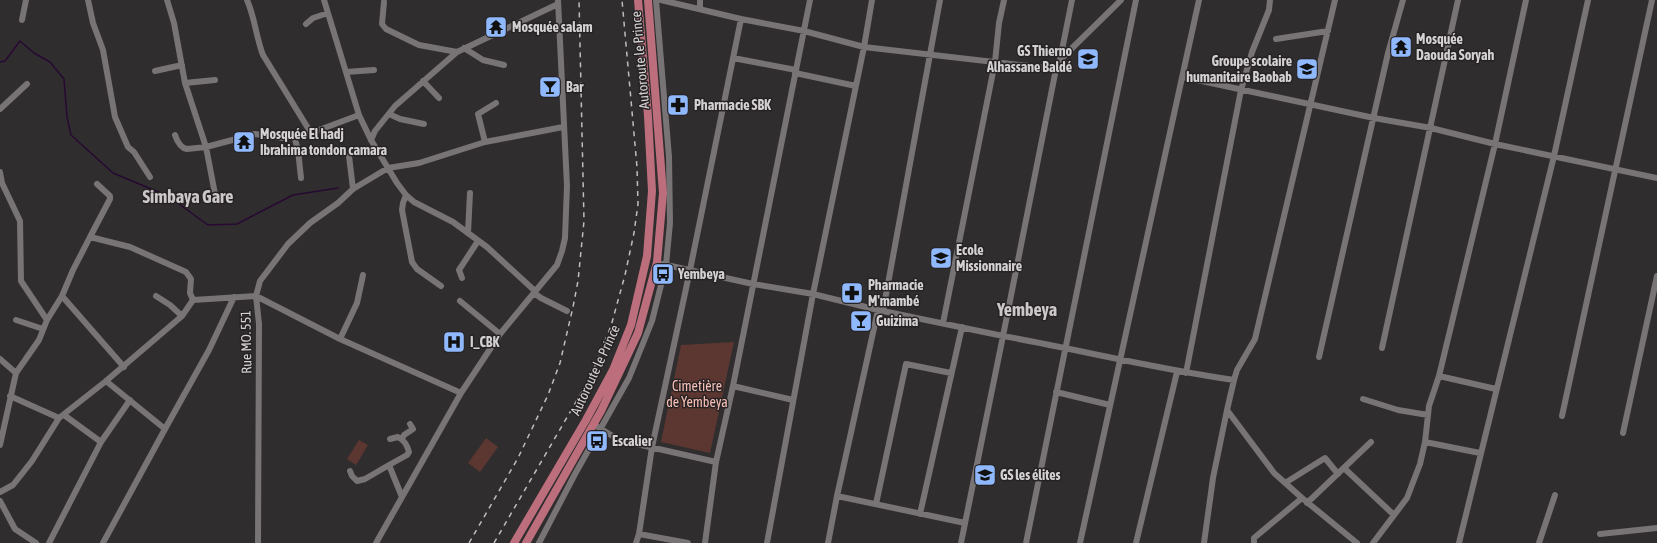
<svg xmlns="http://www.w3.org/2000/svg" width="1657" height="543" font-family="'Asap Condensed',sans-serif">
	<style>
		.green { fill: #5c3731 }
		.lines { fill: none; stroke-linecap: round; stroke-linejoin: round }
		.stream { stroke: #270933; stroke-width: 1.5 }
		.minor { stroke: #787375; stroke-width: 6 }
		.major { stroke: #bc6e7d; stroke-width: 8 }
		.rail { stroke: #c0bdbe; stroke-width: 1.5; stroke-dasharray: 5 5; stroke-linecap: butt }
		.labels { text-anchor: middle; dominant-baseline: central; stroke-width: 3; stroke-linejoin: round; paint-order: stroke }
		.poi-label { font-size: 14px; font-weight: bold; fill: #d4d1d2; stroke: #272324; text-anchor: start }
		.street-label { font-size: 14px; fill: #d4d1d2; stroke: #272324 }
		.park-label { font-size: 14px; fill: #f7bfb6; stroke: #272324 }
		.district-label { font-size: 18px; font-weight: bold; fill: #ccc7c9; stroke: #272324 }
	</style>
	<rect width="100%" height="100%" fill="#302d2e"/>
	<path class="green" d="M734,342L710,453L661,442L681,345Z
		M486,438L498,447L480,472L468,463Z
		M359,440L368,445L356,465L347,459Z"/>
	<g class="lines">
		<path class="stream" d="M0,62L5,61L20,41L34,53L50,62L64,79L67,117L71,135L113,173L168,196L208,225L237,224L293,195L338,188"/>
		<path class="minor" d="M88,0L93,23L103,50L115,117L128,147L134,152L150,177
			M167,0L174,23L185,83L206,147L215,194
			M247,0C255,18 256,37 263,55L311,133L359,115
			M324,0L359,115L371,140L397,183L406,195L414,202L453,222L468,233L487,247L535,291
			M661,0L741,19L804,31L864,47L1056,69
			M1072,0L1060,60L1056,69L1003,336C1080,350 1156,369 1234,380L1237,370L1255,339L1335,0
			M384,2L382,24L386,29L419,45L457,52
			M700,9V0
			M22,20L26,0
			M306,24L313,18L328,13
			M1276,39L1328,31
			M464,48L483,60L504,65
			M733,58L796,70
			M1060,60L1121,0
			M155,71L182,65
			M346,72L374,70
			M795,73L856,86
			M1183,77L1374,118L1431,128L1495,144L1657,178
			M423,81L439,98
			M185,83L215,80
			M0,109L27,84
			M389,114L400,119L424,124
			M175,135C177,141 180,148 187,149L206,147L255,134L283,138L311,133
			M294,136L298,150L301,178
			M371,140L375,131L395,106L457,52L558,4
			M485,142L478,114L496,103
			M349,156L353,189
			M0,172L2,183L20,221L21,281L47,320
			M406,195L403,203L402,210L412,262L417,269L441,286
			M468,233L470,193
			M90,237L110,199V196L97,184
			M662,264L753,284L813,294L878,310L1003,336L961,543
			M462,278L459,270L478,241
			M534,293L541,298L567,311
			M156,296L170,305L182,316
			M460,301L500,334
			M883,311L940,0
			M16,320L43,329
			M943,323L995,62L999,23L1004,0
			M340,339L357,303L363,275
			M1382,348L1458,0
			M1319,357L1388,53L1403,0
			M0,359L16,373
			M124,367L62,296L73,270L90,237L130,247L186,272L191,279L190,293L193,300
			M1186,373L1241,90L1252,52L1269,10L1270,0
			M1439,376L1496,389
			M1234,380L1227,410L1274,473L1302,498L1357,543
			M106,381L165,429
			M733,386L793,400
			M1056,392L1110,405
			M10,396L59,418
			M1363,399L1398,410L1428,415
			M64,415L101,442
			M1562,416L1652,0
			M598,427L619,440L716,462
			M1623,433L1657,276
			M390,439L398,437C405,441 407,445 409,452L407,455L389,465L402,497
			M402,439L404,435L413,429L410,424
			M1425,442L1480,453
			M0,445L16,373L39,340L47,320L62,296
			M1344,468L1394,515
			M350,471L352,476L357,481L365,479L389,465
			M1285,483L1325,458L1338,474
			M0,492L13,485L32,461L59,418L106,381L182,316L193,300L256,296L260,281L288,244L310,223L338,203L353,189L388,168L419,163L485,142L563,127
			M837,496L965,523
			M0,501L15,529L36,543
			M1307,503L1371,442
			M876,504L906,364L951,373
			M920,514L962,327
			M639,534L688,543
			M1600,534L1657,528
			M49,543L101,442L130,400
			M103,543L165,429L209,350L234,297
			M258,543L259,324L256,296L340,339L461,393
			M376,543L461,393L500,334L557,265L562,251L565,238L567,186L558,0
			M539,543L575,474L629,378L652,321L666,265L670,223L669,157L656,0
			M636,543L639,534L652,447L690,270L741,19
			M705,543L716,462L733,386L810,0
			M767,543L813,294L864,47L872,0
			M828,543L837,496L878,310
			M1026,543L1136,0
			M1080,543L1199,0
			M1136,543L1177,372
			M1204,543L1213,478L1227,410
			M1254,543V538L1302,498
			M1373,543L1407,498L1420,464L1425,442L1429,406L1439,376L1495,144L1526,0
			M1459,543L1554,156L1588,0
			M1539,543L1555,495"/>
		<path class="major" d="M514,543L586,420L613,370L631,325L647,256L652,191L648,116L638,0
			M526,543L601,411L638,333L657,262L663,193L648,0"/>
		<path class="rail" d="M469,543L518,458L548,395L560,363L573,307L578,281L584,221L579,0
			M494,543L591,376L611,326L625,275L634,233L638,204L637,167L622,0"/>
	</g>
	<defs>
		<g id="temple-square" transform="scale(1.15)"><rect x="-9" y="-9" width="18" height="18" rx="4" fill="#8fb8fd" stroke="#272324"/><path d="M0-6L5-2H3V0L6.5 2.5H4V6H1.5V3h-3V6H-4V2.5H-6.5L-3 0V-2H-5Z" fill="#111"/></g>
		<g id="school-square" transform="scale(1.15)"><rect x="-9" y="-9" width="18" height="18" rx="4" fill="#8fb8fd" stroke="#272324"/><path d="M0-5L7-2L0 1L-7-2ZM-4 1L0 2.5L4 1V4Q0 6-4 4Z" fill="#111"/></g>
		<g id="bar-square" transform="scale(1.15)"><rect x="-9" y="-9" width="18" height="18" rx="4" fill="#8fb8fd" stroke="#272324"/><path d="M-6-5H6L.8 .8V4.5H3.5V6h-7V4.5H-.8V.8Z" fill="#111"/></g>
		<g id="pharmacy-square" transform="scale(1.15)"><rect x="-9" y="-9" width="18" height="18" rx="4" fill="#8fb8fd" stroke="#272324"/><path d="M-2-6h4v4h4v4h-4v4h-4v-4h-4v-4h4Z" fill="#111"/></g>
		<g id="bus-square" transform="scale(1.15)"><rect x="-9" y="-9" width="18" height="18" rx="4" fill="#8fb8fd" stroke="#272324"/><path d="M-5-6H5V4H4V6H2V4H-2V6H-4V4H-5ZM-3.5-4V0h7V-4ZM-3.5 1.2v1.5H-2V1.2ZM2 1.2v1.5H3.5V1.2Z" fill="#111"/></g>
		<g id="hospital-square" transform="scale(1.15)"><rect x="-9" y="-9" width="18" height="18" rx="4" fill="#8fb8fd" stroke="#272324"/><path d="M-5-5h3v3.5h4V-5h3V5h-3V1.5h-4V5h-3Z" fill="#111"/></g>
	</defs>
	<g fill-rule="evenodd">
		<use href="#temple-square" x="496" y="27"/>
		<use href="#temple-square" x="1401" y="47"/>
		<use href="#school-square" x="1088" y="59"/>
		<use href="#school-square" x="1307" y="69"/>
		<use href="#bar-square" x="550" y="87"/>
		<use href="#pharmacy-square" x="678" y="105"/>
		<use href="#temple-square" x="244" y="142"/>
		<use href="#school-square" x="941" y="258"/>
		<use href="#bus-square" x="663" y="274"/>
		<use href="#pharmacy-square" x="852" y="293"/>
		<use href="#bar-square" x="861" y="321"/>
		<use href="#hospital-square" x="454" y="342"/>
		<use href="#bus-square" x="597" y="441"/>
		<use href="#school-square" x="985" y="475"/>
	</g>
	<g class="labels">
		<g class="poi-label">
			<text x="512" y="27">Mosquée salam</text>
			<text x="1416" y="39">Mosquée<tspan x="1416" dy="16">Daouda Soryah</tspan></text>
			<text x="1072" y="51" text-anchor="end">GS Thierno<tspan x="1072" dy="16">Alhassane Baldé</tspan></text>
			<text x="1292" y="61" text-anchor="end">Groupe scolaire<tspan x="1292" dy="16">humanitaire Baobab</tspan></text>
			<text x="566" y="87">Bar</text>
			<text x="694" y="105">Pharmacie SBK</text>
			<text x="260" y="134">Mosquée El hadj<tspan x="260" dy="16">Ibrahima tondon camara</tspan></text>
			<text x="956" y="250">Ecole<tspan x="956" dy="16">Missionnaire</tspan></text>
			<text x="678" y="274">Yembeya</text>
			<text x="868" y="285">Pharmacie<tspan x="868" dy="16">M'mambé</tspan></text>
			<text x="876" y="321">Guizima</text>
			<text x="470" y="342">I_CBK</text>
			<text x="612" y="441">Escalier</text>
			<text x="1000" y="475">GS les élites</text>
		</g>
		<g class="street-label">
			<text transform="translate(640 60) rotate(-95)">Autoroute le Prince</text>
			<text transform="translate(246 342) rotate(-91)">Rue MO. 551</text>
			<text transform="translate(595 370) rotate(-65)">Autoroute le Prince</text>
		</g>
		<g class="park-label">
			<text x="697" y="386">Cimetière<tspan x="697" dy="16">de Yembeya</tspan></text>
		</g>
		<g class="district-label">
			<text x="188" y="196">Simbaya Gare</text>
			<text x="1027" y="309">Yembeya</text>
		</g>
	</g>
</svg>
